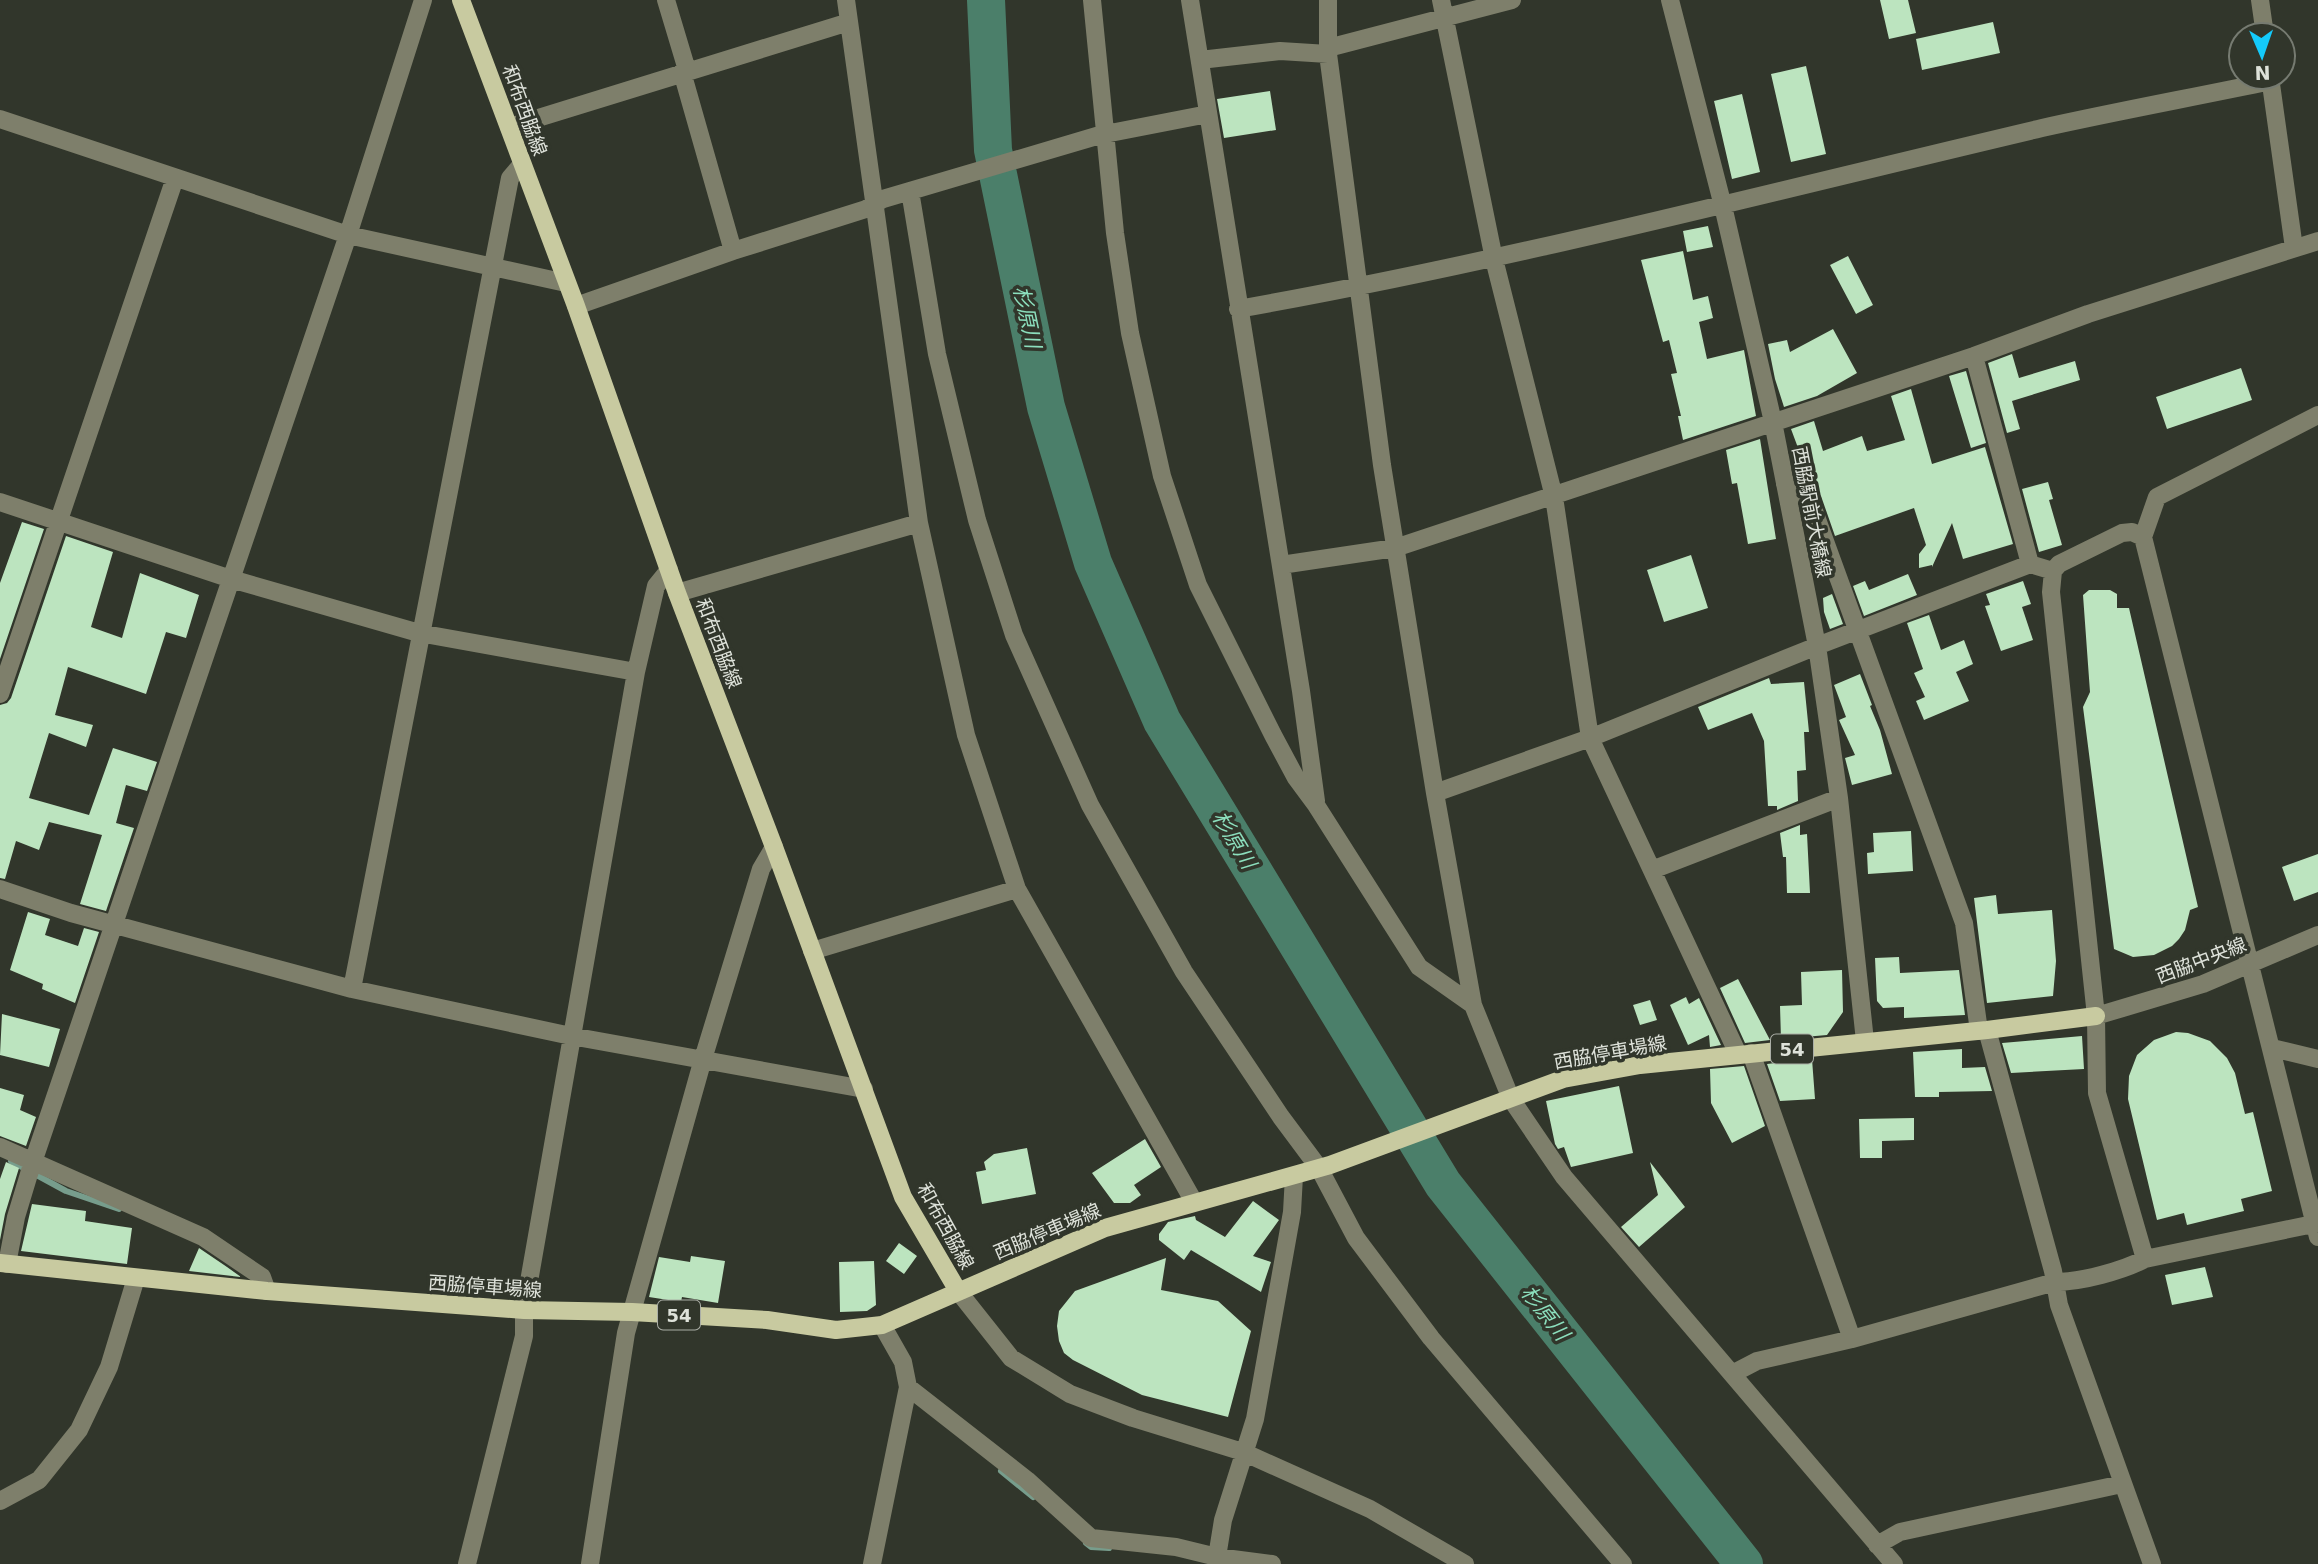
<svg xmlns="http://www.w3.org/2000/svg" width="2318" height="1564" font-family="'DejaVu Sans','Noto Sans JP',sans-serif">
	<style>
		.green { fill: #5a4d2d }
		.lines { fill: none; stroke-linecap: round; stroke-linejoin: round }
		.stream { stroke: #779d8c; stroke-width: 6 }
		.river { stroke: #4b7f6a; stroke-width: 38 }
		.building { fill: #bce4bf }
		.minor { stroke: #7e7f6b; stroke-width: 18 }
		.major { stroke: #c8caa0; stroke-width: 18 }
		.labels { text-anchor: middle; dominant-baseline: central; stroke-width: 7; stroke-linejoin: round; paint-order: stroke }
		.shield { fill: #31362b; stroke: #aaaea6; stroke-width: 2 }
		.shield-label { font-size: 18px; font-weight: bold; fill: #dee2da }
		.street-label { font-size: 19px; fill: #dee2da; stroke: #31362b }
		.water-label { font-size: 21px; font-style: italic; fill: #8cdfbd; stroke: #31362b }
	</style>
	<rect width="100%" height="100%" fill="#31362b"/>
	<path class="green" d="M1812,536H1816L1830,571L1819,573Z"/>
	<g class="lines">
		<path class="stream" d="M11,1161L66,1191L119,1209
			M1001,1471L1033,1497
			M1086,1543L1091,1547L1109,1548"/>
		<path class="river" d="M986,0L993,150L1046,407L1093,563L1162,721L1443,1184L1744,1564"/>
	</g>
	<path class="building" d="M1880,0H1908L1916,33L1889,39Z
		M1993,22L2000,53L1922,70L1916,39Z
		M1806,66L1826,154L1791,162L1771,74Z
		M1270,91L1276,130L1224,138L1217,99Z
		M1742,94L1760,172L1732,179L1714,101Z
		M1708,226L1713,247L1687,252L1683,231Z
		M1683,251L1693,300L1708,296L1713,318L1699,322L1707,359L1744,350L1756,416L1683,440L1678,416H1681L1671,374L1677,373L1669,340L1663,342L1641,260Z
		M1848,256L1873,305L1856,314L1830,265Z
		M1833,329L1857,373L1817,396L1784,407L1775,379L1768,344L1787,340L1790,352Z
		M2012,354L2019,378L2075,361L2080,380L2012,401L2020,429L2007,433L1988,363Z
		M2241,368L2252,400L2167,429L2156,397Z
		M1966,371L1986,443L1971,448L1949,376Z
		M1911,389L1932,464L1985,447L2013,544L1963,559L1952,523L1932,567V565L1919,568V554L1926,545L1914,508L1835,536L1821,496L1813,488L1791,429L1814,421L1823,451L1862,436L1867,451L1905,440L1891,396Z
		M1760,439L1776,539L1748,544L1737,483L1732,484L1726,450Z
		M2048,482L2053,499L2049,500L2062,545L2039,552L2022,489Z
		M22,522L44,529L0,659V583Z
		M66,536L113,552L91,627L122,638L140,573L199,595L186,638L166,632L146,694L68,667L55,715L93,725L86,747L49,733L29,798L89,815L113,748L157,762L147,791L126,785L116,823L134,828L106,911L80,904L102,835L49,822L39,850L16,841L5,879L0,878V705L7,703L11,698Z
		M1691,555L1708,608L1664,622L1647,570Z
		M1908,574L1917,595L1864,616L1853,586L1865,581L1869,590Z
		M2023,581L2031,604L2022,607L2033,640L2001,651L1985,606L1990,605L1986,594Z
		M2089,590H2110L2117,594V608H2129L2198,907L2190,910L2185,930L2179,939L2172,946L2154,955L2133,957L2114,949L2083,707L2090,692L2083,595Z
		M1832,594L1843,624L1830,629L1824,612L1823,598Z
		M1929,615L1941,650L1964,640L1973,664L1956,672L1969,701L1924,720L1916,701L1925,697L1914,673L1923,669L1907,623Z
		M1860,674L1872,705L1870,706L1880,730L1892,774L1852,785L1845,758L1855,755L1839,720L1846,717L1834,685Z
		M1769,678L1771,684L1804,682L1809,732H1804L1806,770L1797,771L1798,801L1777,810V806H1768L1764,741L1752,713L1708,730L1698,707Z
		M1800,825V835L1807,834L1810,893H1787L1786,857H1783L1780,833Z
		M1911,831L1913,871L1868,874L1867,853L1874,852L1873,833Z
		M2318,854V892L2294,901L2282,867Z
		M1996,895L1998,914L2052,910L2056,961L2053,996L1987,1003L1974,898Z
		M28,912L50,919L45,935L78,946L84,928L99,932L75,1003L42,989L43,984L10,970Z
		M1899,957L1900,973L1959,970L1965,1015L1904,1018V1007L1883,1008L1877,1001L1875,958Z
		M1842,970L1843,1012L1827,1035L1781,1039L1780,1006L1802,1005L1801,972Z
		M1738,979L1770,1040L1745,1043L1720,988Z
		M1686,997L1689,1004L1699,998L1721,1045L1710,1047L1709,1035L1688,1045L1670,1005Z
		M1650,1000L1657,1020L1640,1025L1633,1005Z
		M2,1014L60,1029L49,1067L0,1055Z
		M2176,1032L2188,1033L2210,1041L2227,1058L2235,1073L2245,1114L2253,1112L2272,1191L2241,1199L2244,1211L2187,1225L2184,1213L2157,1220L2128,1099L2129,1076L2137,1055L2154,1040Z
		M2082,1036L2084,1069L2011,1073L2002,1043Z
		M1962,1049V1068L1985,1067L1992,1091L1939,1092V1097H1915L1913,1052Z
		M1812,1059L1815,1099L1780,1101L1767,1064Z
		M1744,1066L1765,1126L1732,1143L1711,1103L1710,1069Z
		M1619,1086L1633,1153L1571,1167L1564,1147L1558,1149L1555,1144L1546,1101Z
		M0,1088L24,1095L20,1110L36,1117L26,1146L0,1136Z
		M1914,1118V1140L1882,1141V1158H1860L1859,1119Z
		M1145,1139L1161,1167L1134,1185L1141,1195L1130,1203H1114L1092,1173Z
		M1027,1148L1036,1194L982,1204L976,1172L986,1170L984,1162L994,1154Z
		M6,1162L19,1168L5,1214L0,1240V1179Z
		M1650,1162L1685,1207L1639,1247L1621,1227L1658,1195Z
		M1253,1201L1279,1220L1253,1256L1271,1262L1261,1292L1191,1250L1184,1260L1159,1240V1234L1168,1222L1195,1216L1196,1220L1225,1237Z
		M32,1204L86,1211L85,1221L132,1228L127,1264L21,1251Z
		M899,1243L917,1256L904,1274L886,1261Z
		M199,1248L227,1267L241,1277L189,1271Z
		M691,1256L725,1261L718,1303L682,1297L681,1302L649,1297L659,1257L690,1262Z
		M1166,1258L1161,1290L1218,1301L1251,1331L1228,1417L1142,1395L1073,1360L1064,1353L1059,1341L1057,1326L1059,1311L1075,1291Z
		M874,1261L876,1305L867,1311L840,1312L839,1262Z
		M2205,1267L2213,1297L2172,1305L2165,1275Z"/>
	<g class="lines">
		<path class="minor" d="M666,0L687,70
			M846,0L919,523L966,735L1017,889L1194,1202
			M1092,0L1115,233L1130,333L1162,476L1198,585L1273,735L1296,778L1316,805L1419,967L1473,1005L1511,1099L1564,1177L1894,1564
			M1190,0L1301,691L1316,801
			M1328,0V54L1382,465L1435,793L1473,1005
			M1441,0L1494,259L1554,497L1590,738L1738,1054
			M1670,0L1723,206L1773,422L1817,646L1839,798L1865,1041
			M2260,0L2265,35
			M1328,48L1512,0
			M1200,60L1280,51L1328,54
			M682,72L733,251
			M2270,77L2294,248
			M0,119L348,235L566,283
			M509,127L849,22
			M910,191L937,354L977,520L1014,635L1090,805L1184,972L1281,1117L1319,1168L1356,1238L1431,1338L1623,1564
			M576,306L733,251L866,209L883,199L1100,135L1208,114
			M1238,309C1509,261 1774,191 2042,128C2118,111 2195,97 2271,81
			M1974,356L2030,564
			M2318,415L2157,497L2143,537L2318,1237
			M1785,484L1810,500L1964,923L1979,1031
			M0,502L231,579L419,633L636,672
			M2143,537L2132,532L2122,533L2059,564L2053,571L2051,592L2096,1016L2097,1093L2145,1259
			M1281,565L1395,548L1974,356L2088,314L2318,241
			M677,593L919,523
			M0,694L175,178
			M1435,793L1590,738L1817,646L2030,564L2053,571
			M1652,870L1839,798
			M0,889L71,913L352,989L571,1036L864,1089
			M812,951L1017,889
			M352,989L510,178L522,164
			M2096,1016L2203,984L2318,935
			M1987,1030L2053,1271L2059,1305L2152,1564
			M2272,1048L2318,1059
			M1751,1053L1852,1339
			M0,1147L203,1237L262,1277L267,1291
			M7,1264L16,1217L29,1174L348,235L423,0
			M958,1291L1011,1358L1070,1394L1133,1418L1243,1452L1370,1509L1465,1564
			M1732,1374L1757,1361L1852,1339L2055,1282C2081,1282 2122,1271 2145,1259L2318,1223
			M908,1387L1027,1480L1091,1538L1176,1547L1217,1557L1272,1564
			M0,1501L39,1480L79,1430L109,1367L136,1278
			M1877,1545L1900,1532L2122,1484
			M1217,1557L1223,1520L1255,1419L1292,1212L1294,1176
			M467,1564L524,1336V1310L636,672L656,586L669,570
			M590,1564L626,1333L703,1059L761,869L774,847
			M872,1564L908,1387L903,1362L882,1325"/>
		<path class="major" d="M461,0L576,306L677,593L774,847L903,1197L958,1291
			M0,1263L267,1291L524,1310L632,1312L767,1320L836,1330L882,1325L1105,1228L1330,1165L1563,1079L1640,1065L1987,1030L2096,1016"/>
	</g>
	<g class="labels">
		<g class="shield">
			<rect x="1771" y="1034.5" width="42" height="29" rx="5"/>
			<rect x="658" y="1300.5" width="42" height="29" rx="5"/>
		</g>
		<g class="shield-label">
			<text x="1792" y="1049">54</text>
			<text x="679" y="1315">54</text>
		</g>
		<g class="street-label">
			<text transform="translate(525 110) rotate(70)">和布西脇線</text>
			<text transform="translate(1812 512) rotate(79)">西脇駅前大橋線</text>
			<text transform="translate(719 643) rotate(69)">和布西脇線</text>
			<text transform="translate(2201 960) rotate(-21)">西脇中央線</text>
			<text transform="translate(1610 1052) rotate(-10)">西脇停車場線</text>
			<text transform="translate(946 1226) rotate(61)">和布西脇線</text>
			<text transform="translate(1047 1231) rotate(-23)">西脇停車場線</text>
			<text transform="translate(485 1286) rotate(4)">西脇停車場線</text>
		</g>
		<g class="water-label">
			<text transform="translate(1027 317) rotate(78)">杉原川</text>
			<text transform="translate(1234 840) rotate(59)">杉原川</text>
			<text transform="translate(1545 1313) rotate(52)">杉原川</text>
		</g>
	</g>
	<g transform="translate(2262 56) rotate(178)"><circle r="33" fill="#31362b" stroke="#767b71" stroke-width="2"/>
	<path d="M0-5L12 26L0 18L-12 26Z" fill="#14cafb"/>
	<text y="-10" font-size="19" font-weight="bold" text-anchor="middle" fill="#dee2da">N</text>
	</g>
</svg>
